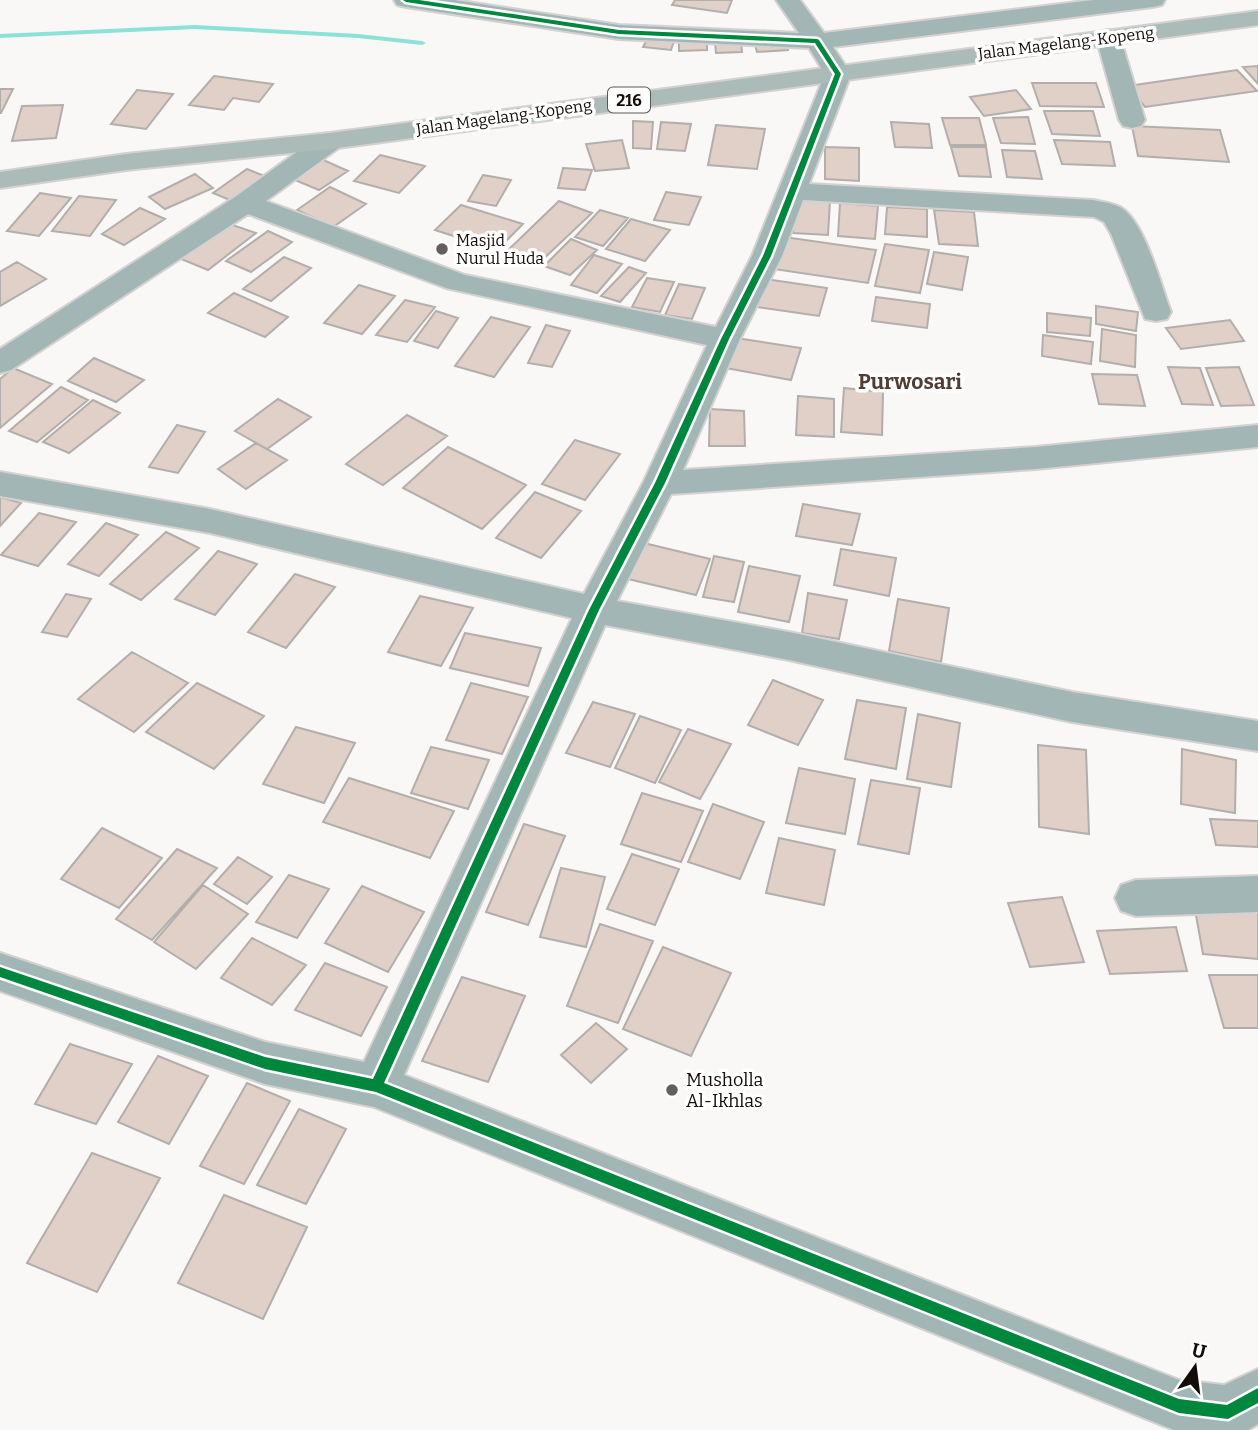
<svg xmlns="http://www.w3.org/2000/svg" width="1258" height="1430" font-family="Bitter,serif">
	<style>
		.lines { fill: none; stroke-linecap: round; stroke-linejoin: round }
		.stream { fill: #8de2d8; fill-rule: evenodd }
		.building { fill: #e1d0c8; stroke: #b2aeab; stroke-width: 2 }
		.street-casing { stroke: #d4d2d1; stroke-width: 4 }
		.primary-casing { stroke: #d4d2d1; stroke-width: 4 }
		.street { fill: #a2b7b5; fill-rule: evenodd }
		.primary { fill: #aabbb8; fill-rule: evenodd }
		.cycleway-casing { stroke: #fff; stroke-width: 5 }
		.cycleway { fill: #00873e; fill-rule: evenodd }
		.poi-dot { fill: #645f5c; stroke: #fff; stroke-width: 2.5 }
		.labels { text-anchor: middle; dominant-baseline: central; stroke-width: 7; stroke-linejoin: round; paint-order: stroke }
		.far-street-label { font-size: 16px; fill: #140c09; stroke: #fff }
		.shield { fill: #fff; stroke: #5a5553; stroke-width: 2 }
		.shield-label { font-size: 16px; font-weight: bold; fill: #140c09 }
		.far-poi-label { font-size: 16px; fill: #140c09; stroke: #fff; text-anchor: start }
		.poi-label { font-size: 18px; fill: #140c09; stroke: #fff; text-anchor: start }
		.quarter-label { font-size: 21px; font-weight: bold; fill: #503d34; stroke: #fff }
	</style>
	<rect width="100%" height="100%" fill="#faf8f6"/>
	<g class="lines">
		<path class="stream" d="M195,25L358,34L422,41L426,43L422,45L358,38L195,29L0,38V34Z"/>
	</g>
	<path class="building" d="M675,0H732L727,13L672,5Z
		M648,38L674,41L671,50L643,47Z
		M787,40L788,50L757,52L754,41Z
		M679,41H707V50L679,51Z
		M715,42H741L742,52L716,53Z
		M1258,66V84L1243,67Z
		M1237,70L1257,91L1145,107L1128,86Z
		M214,76L273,84L259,102L233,98L224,110L189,105Z
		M1032,83H1096L1104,107L1040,106Z
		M0,89H13L1,113H0Z
		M137,90L173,94L146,129L111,124Z
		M1016,90L1031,109L984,116L970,97Z
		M63,105L56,138L12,141L22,106Z
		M1044,111H1093L1100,136L1052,134Z
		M1028,117L1035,144L1001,143L993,118Z
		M942,118H979L986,145H950Z
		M633,121L653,122L651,149L633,148Z
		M661,122L691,124L685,151L657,149Z
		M891,122L929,124L932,148L895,147Z
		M716,125L765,129L757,169L708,165Z
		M1132,126L1220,130L1229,162L1138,156Z
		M622,140L629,168L595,171L586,144Z
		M1054,140L1110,142L1115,166L1062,164Z
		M825,147L859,148V181L825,179Z
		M951,147H986L991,177L959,176Z
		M1002,150L1035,151L1042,179L1007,177Z
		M312,155L348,171L319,190L283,175Z
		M380,155L425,166L399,193L354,181Z
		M563,168L592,170L585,190L558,188Z
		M247,169L272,179L237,203L213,193Z
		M195,174L213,188L165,209L149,197Z
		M483,175L511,180L496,206L468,201Z
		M330,187L366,204L333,227L297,210Z
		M666,192L701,197L689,225L654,220Z
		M40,193L71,198L39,236L7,231Z
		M79,196L116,200L90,236L52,231Z
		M794,199L830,201L828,235L793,233Z
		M559,201L592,213L538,264L506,252Z
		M840,203L878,206L875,239L838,236Z
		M461,205L523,224L497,250L435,230Z
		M887,207L927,209V237L885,234Z
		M140,208L165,219L124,245L102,234Z
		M600,210L628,218L603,246L575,237Z
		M934,210L974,212L978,246L939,244Z
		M631,219L670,230L645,261L606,249Z
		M221,221L256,233L208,270L174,256Z
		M268,231L292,242L251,272L226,261Z
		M777,236L876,250L868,283L767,268Z
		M571,239L597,250L570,275L544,266Z
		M885,244L929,250L920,293L875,286Z
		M934,252L968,257L962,290L927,284Z
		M594,255L622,264L597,293L571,285Z
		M284,257L311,268L271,301L243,289Z
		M17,262L46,279L0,306V272Z
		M629,267L646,273L620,302L601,296Z
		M647,278L674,282L660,312L632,307Z
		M759,278L827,288L819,316L750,306Z
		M679,284L705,288L692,319L665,315Z
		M359,285L395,296L362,334L324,323Z
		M234,293L288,317L265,337L208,313Z
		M876,297L930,304L927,328L872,321Z
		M405,300L435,307L407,342L376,335Z
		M1096,306L1138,312L1136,331L1096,324Z
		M436,311L458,318L438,348L414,341Z
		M1047,313L1091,318L1090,336L1047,332Z
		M491,317L530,327L494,377L455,366Z
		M1230,320L1244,341L1181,349L1166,328Z
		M546,325L570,331L552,367L528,363Z
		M1102,329L1136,335L1135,367L1100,361Z
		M1043,335L1093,342L1091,364L1042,356Z
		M730,337L801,348L791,380L720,367Z
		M94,358L144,380L116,402L68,381Z
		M1168,367L1200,368L1213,405L1182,404Z
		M1239,367L1254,405L1221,406L1206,368Z
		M13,368L52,384L0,428V379Z
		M1092,374L1137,375L1145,406L1099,404Z
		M61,387L88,400L37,442L9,431Z
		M844,388L883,392L882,435L841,432Z
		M798,396L834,399V437L796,435Z
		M278,399L311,417L267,449L235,431Z
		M93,400L120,413L69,453L43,442Z
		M710,409L744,411L745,446H709Z
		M407,415L447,436L383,485L346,464Z
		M177,425L205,432L178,473L149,467Z
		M575,440L620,454L585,500L542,484Z
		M256,443L287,460L246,489L218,469Z
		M448,447L526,485L482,529L403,488Z
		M535,492L581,511L541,558L496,538Z
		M0,497L21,503L0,526Z
		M803,504L860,514L852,545L796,536Z
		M39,513L76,522L38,566L1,555Z
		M106,523L138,535L99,576L68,564Z
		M166,532L199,548L141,600L110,584Z
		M644,543L710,559L696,595L628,579Z
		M841,549L896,558L889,596L834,585Z
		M218,551L257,564L215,615L175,599Z
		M714,556L744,562L734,602L703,597Z
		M749,566L800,576L789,622L738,612Z
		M295,574L335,587L286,648L248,632Z
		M808,593L847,600L839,639L802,633Z
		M66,594L91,599L67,637L42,632Z
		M420,596L473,608L441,666L388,652Z
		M898,599L949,608L941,662L889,651Z
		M465,633L541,648L528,686L450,668Z
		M132,652L188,683L134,732L78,699Z
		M773,680L823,700L798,745L748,725Z
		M197,683L264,716L214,769L146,732Z
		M471,683L528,697L502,754L446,740Z
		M857,700L906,708L896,769L845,759Z
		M593,702L635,714L610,767L566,753Z
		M918,714L960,723L951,787L907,779Z
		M640,716L681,730L655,783L615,768Z
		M296,727L355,743L324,803L263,784Z
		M688,729L731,744L700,799L659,782Z
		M1038,745L1086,750L1089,834L1039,827Z
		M431,747L489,760L468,809L411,793Z
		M1182,749L1236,760L1235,813L1181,804Z
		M799,768L855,779L845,834L786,823Z
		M349,778L454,811L430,858L323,822Z
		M871,780L920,788L909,854L858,844Z
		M642,793L703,811L681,862L621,844Z
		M713,804L764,822L740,879L688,862Z
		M1210,819L1258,821V847L1216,845Z
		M524,824L565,836L528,925L486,912Z
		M102,828L162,858L119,908L61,879Z
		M779,838L835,850L824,905L766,893Z
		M177,849L217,868L152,940L116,919Z
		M632,854L679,869L655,925L607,909Z
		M238,857L272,877L247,904L214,884Z
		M561,868L605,877L586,947L540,937Z
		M289,875L329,889L297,938L256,922Z
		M203,885L248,914L196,969L154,942Z
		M362,886L424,912L388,972L325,943Z
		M1062,897L1084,962L1030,967L1008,903Z
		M1194,904L1258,910V959L1203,954Z
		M600,924L653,941L618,1023L567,1006Z
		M1176,927L1187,971L1110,974L1097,931Z
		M252,938L306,965L272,1005L221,978Z
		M663,947L731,973L691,1056L623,1029Z
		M325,963L387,987L361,1036L295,1010Z
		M1209,975H1258V1028H1224Z
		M462,977L525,996L488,1082L422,1061Z
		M596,1023L627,1049L591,1083L561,1055Z
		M70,1044L132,1064L96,1124L35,1104Z
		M158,1056L208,1076L169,1144L118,1122Z
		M247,1083L290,1101L244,1184L200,1166Z
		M299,1109L346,1129L306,1204L257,1185Z
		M92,1153L160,1178L97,1292L27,1263Z
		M224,1195L307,1227L263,1319L178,1283Z"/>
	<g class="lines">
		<g class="street-casing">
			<path id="street" d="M394,0H454L619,25L799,33L776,0H800L824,33L1093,0H1165L1162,5L1153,7L833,47L851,74L809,184L1093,200C1102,202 1112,203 1120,207C1145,221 1161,286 1171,312L1167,319L1156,321L1145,319L1111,234L1104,222L1094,217L803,200L782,256L740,339L683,470L1036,447L1258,425V447L1036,469L671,494L617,601L789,632L1072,692L1258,721V751L1072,722L789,660L605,625L404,1075L1179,1380L1224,1385L1258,1369V1424L1248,1430H1174L374,1107L265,1084L0,991V953L265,1042L364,1062L572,618L210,533L0,496V472L210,509L584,594L643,483L707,345L446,288L248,214L11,370L0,373V349L235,197L320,135L330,133L340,135L343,141L340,147L266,201L465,275L716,327L752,256L825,74L809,48L619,39L406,7L397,5Z
				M1108,30L1117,32L1120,37L1145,120L1141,126L1132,128L1123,126L1119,120L1096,37L1099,32Z
				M1258,876V912L1136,916L1121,911L1115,898L1121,885L1136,880Z"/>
		</g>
		<g class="primary-casing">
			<path id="primary" d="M1258,11V25L330,149L126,170L0,188V172L126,154L330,133Z"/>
		</g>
		<use href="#street" class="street"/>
		<use href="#primary" class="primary"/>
		<g class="cycleway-casing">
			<path id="cycleway" d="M403,0H419L619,30L817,39L819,40L841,74L771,256L729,339L665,483L599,610L384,1083L1179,1399L1227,1405L1258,1388V1403L1228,1419L1179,1413L376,1092L265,1069L0,977V967L265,1057L373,1079L589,610L655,483L721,339L763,256L835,74L815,43L619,34L406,2Z"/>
		</g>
		<use href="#cycleway" class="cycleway"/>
	</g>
	<g class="poi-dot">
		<circle cx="442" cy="249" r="7"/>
		<circle cx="672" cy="1090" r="7"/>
	</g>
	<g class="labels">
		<g class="far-street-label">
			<text transform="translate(1066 43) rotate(-7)">Jalan Magelang-Kopeng</text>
			<text transform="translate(504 117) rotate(-8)">Jalan Magelang-Kopeng</text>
		</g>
		<rect class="shield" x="608" y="87.5" width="42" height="25" rx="5"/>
		<g class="shield-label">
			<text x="629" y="100">216</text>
		</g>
		<g class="far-poi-label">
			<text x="456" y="240">Masjid<tspan x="456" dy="18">Nurul Huda</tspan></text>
		</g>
		<g class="poi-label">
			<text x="686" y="1080">Musholla<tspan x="686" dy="21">Al-Ikhlas</tspan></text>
		</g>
		<g class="quarter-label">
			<text x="910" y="382">Purwosari</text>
		</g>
	</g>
	<g transform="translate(1195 1367) rotate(14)" stroke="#ffffff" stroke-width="5" paint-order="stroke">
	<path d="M0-5L12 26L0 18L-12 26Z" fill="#140c09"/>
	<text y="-10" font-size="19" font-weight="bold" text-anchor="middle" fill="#140c09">U</text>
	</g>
</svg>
